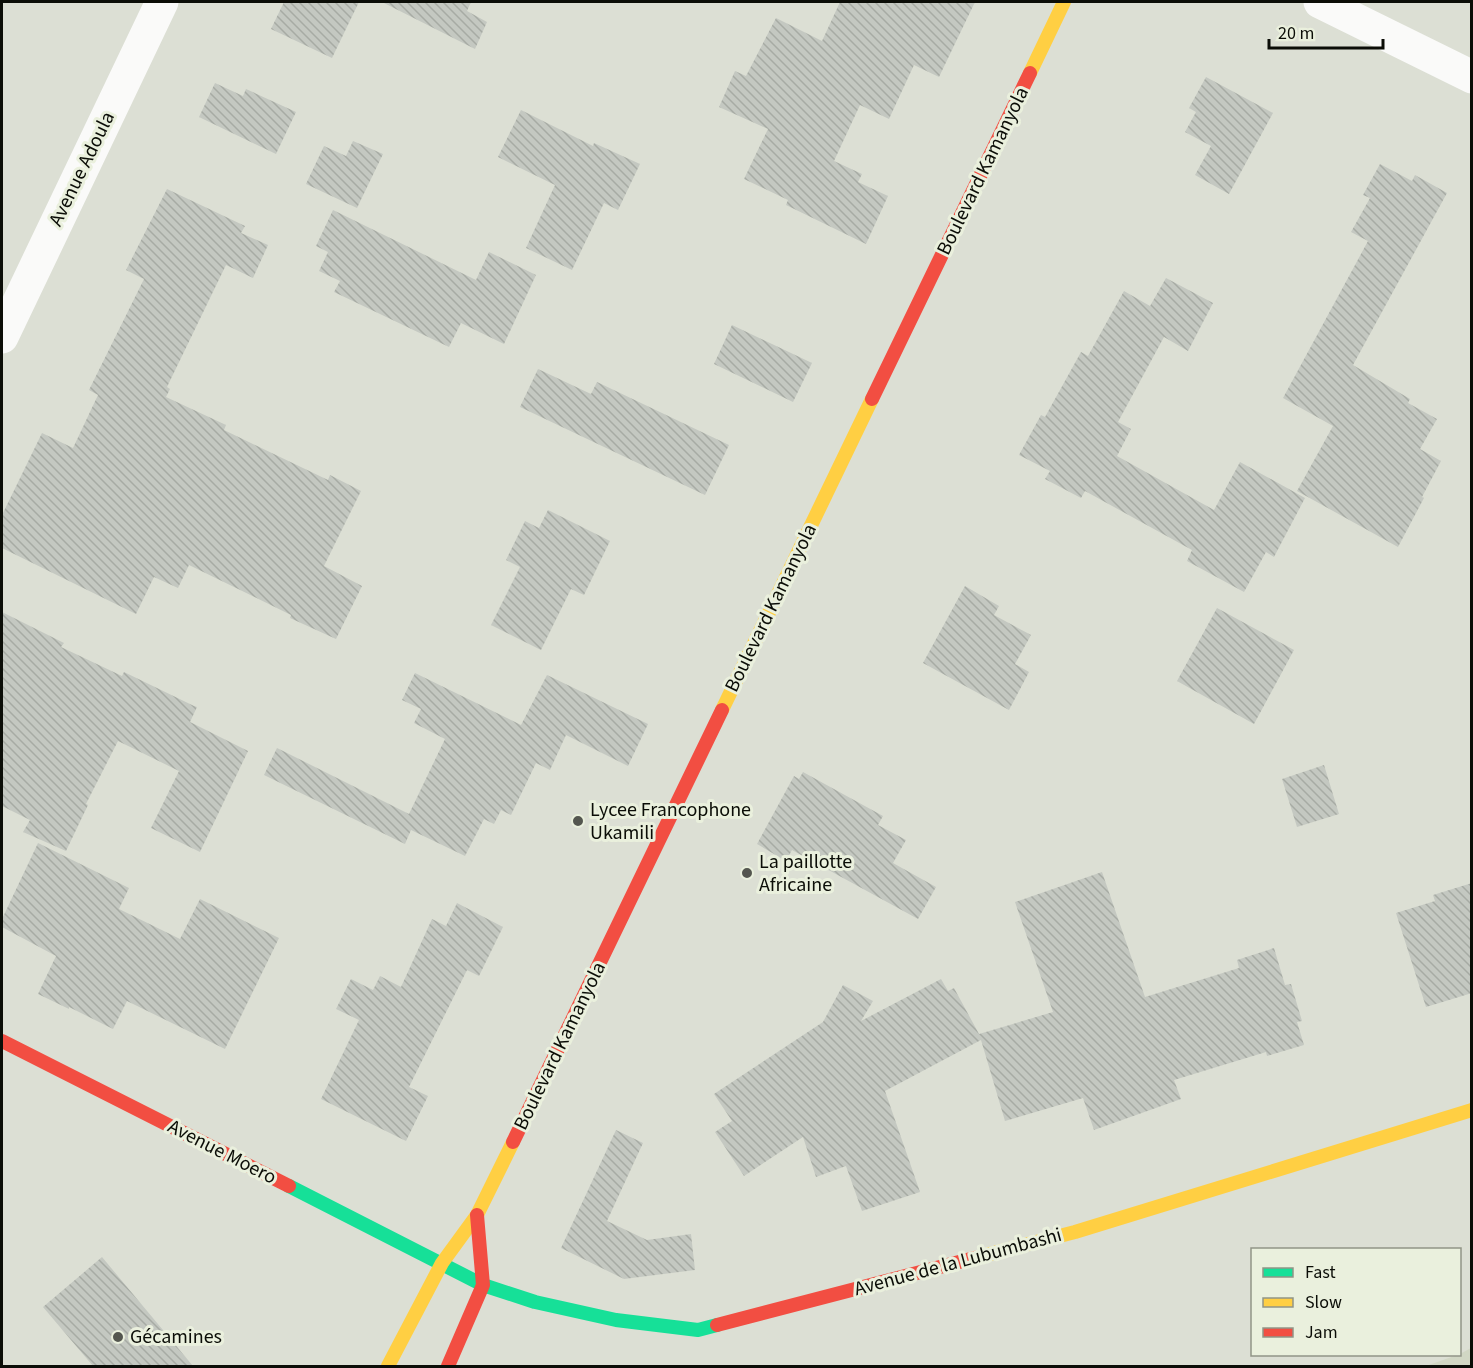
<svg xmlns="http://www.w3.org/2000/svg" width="1473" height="1368" font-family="'Source Sans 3',sans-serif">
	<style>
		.built { fill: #d1d7c4 }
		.building { fill: url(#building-back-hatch) }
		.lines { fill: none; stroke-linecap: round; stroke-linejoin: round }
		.street { stroke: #fafaf9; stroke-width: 33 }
		.fast { stroke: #16e098; stroke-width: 14 }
		.slow { stroke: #ffcf43; stroke-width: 14 }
		.jam { stroke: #f24e42; stroke-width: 14 }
		.poi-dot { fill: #54564f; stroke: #eaf0dd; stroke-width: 2 }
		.labels { text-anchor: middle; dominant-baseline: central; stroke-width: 6; stroke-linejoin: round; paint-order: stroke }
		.street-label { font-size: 20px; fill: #0b0d07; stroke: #eaf0dd }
		.poi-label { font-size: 20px; fill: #0b0d07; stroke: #eaf0dd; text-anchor: start }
	</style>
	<defs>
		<pattern id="building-back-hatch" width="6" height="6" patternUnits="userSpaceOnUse" patternTransform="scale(1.5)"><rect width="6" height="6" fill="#c4c8c1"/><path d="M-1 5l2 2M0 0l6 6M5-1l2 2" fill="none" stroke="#a7aba4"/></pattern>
	</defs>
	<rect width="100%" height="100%" fill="#dcdfd4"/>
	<path class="built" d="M1471,1348V1366H1426L1460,1354Z"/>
	<path class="building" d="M284,2H359L332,58L271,29Z
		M382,2H471L467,11L487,22L475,49Z
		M840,2H975L939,77L914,65L889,119L860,105L834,161L862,174L858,182L888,196L866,244L786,205L788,200L744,179L768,129L719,107L735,71L746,76L776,18L822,41Z
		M1206,77L1273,113L1229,194L1195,175L1211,146L1185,132L1196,112L1189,108Z
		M215,83L243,96L246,89L296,112L276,154L199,117Z
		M521,110L593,146L594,143L640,164L618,210L604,203L572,270L526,248L555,185L498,157Z
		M353,141L383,154L357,208L306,184L324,146L346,156Z
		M1380,164L1412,181L1415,175L1447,193L1353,365L1410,399L1408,403L1437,419L1420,449L1441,461L1422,497L1424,498L1398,547L1297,491L1333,426L1283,398L1368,241L1351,232L1370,198L1363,195Z
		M167,189L245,226L241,233L268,245L253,278L226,265L167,387L170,389L166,397L226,425L224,430L328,480L330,475L361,491L324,566L362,586L336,639L290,618L291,615L189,565L178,588L154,577L136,614L2,548V515L42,433L73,448L98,395L89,390L144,279L126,270Z
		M333,210L476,280L489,252L536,275L504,344L461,323L449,347L334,292L340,281L319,271L328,252L316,246Z
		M1166,278L1213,303L1188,351L1164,337L1118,422L1131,429L1117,456L1214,510L1240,462L1305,498L1274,557L1266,552L1244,592L1187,561L1192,550L1085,491L1081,498L1045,479L1050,471L1019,455L1041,415L1045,417L1081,352L1088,356L1124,291L1150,306Z
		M732,325L812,363L793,402L714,364Z
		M538,369L591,394L597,382L729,445L705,495L520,407Z
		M548,510L610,541L584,595L571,589L541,650L491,625L520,567L506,560L525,521L539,528Z
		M965,586L999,606L994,615L1031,635L1015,664L1029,672L1009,710L923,663Z
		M1217,608L1294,650L1254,724L1177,681Z
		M2,612L64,643L61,647L122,676L124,672L194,706L197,707L190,722L248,751L200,852L151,828L179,771L118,741L86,804L88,805L66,851L23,832L30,820L2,806Z
		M415,673L521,725L547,675L648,724L628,766L566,735L550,770L536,763L511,815L501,810L494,824L484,819L465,856L411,830L405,844L264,775L277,748L409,814L445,739L414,723L421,709L402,700Z
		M1324,765L1339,814L1297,827L1282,779Z
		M803,772L883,816L878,825L906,840L893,863L936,887L918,919L792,850L786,861L757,844L794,776L799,779Z
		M38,843L129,888L119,909L180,939L200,899L279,938L225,1049L127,1001L113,1029L69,1007V1009L38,994L56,956L2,927V919Z
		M1102,872L1145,997L1239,968L1237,960L1274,948L1285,985L1291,984L1302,1021L1297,1022L1304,1045L1267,1056L1266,1052L1174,1080L1181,1099L1094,1130L1083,1098L1005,1121L981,1040L885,1091L920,1192L862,1211L846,1166L816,1177L803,1137L744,1176L715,1132L732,1121L714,1094L823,1022L843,985L873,1001L861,1021L941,979L948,991L954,988L979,1034L1053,1012L1015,902Z
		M1472,883V993L1426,1007L1396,913L1435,901L1433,895Z
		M457,903L503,927L479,976L467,970L409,1087L428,1096L406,1141L321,1099L359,1020L336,1009L351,979L373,990L380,976L401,987L432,919L446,926Z
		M616,1130L643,1143L607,1221L647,1240L691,1234L695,1270L624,1279L561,1248Z
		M102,1257L193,1366H93L43,1307Z"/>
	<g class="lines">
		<path class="street" d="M1320,2L1472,77
			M2,337L162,2"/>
		<path class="fast" d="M289,1186L483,1285L535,1302L616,1320L698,1330L717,1325"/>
		<path class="slow" d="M1030,73L1064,2
			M722,710L872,399
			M986,1255L1075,1232L1472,1110
			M388,1366L442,1263L477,1215L513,1142"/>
		<path class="jam" d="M872,399L1030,73
			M2,1041L289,1186
			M513,1142L722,710
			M717,1325L986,1255
			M448,1366L483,1285L477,1215"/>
	</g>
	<g class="poi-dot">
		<circle cx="578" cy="821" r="6"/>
		<circle cx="747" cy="873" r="6"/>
		<circle cx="118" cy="1337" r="6"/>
	</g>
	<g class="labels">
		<g class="street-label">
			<text transform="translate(82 169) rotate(-64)">Avenue Adoula</text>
			<text transform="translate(983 171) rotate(-64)">Boulevard Kamanyola</text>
			<text transform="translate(771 608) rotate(-64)">Boulevard Kamanyola</text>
			<text transform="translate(560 1046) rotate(-64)">Boulevard Kamanyola</text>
			<text transform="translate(222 1152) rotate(27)">Avenue Moero</text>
			<text transform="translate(958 1262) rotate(-15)">Avenue de la Lubumbashi</text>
		</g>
		<g class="poi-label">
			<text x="590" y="810">Lycee Francophone<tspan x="590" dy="23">Ukamili</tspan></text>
			<text x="759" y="862">La paillotte<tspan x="759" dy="23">Africaine</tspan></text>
			<text x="130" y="1337">Gécamines</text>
		</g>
	</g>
	<rect width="1473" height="1368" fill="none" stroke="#0b0d07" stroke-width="6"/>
	<rect x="1251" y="1248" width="210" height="108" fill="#eaf0dd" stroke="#919587" stroke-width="1.5"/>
	<rect x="1263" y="1268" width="30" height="9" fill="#16e098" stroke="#919587" stroke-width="1.5"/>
	<text x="1305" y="1278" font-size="18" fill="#0b0d07">Fast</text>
	<rect x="1263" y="1298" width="30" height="9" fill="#ffcf43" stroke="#919587" stroke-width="1.5"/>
	<text x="1305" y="1308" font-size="18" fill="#0b0d07">Slow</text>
	<rect x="1263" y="1328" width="30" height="9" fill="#f24e42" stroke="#919587" stroke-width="1.5"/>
	<text x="1305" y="1338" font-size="18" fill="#0b0d07">Jam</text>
	<path d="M1269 39v9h114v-9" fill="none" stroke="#0b0d07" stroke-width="3"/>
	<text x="1278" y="39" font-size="18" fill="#0b0d07" stroke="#eaf0dd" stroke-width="4.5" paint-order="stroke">20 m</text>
</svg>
